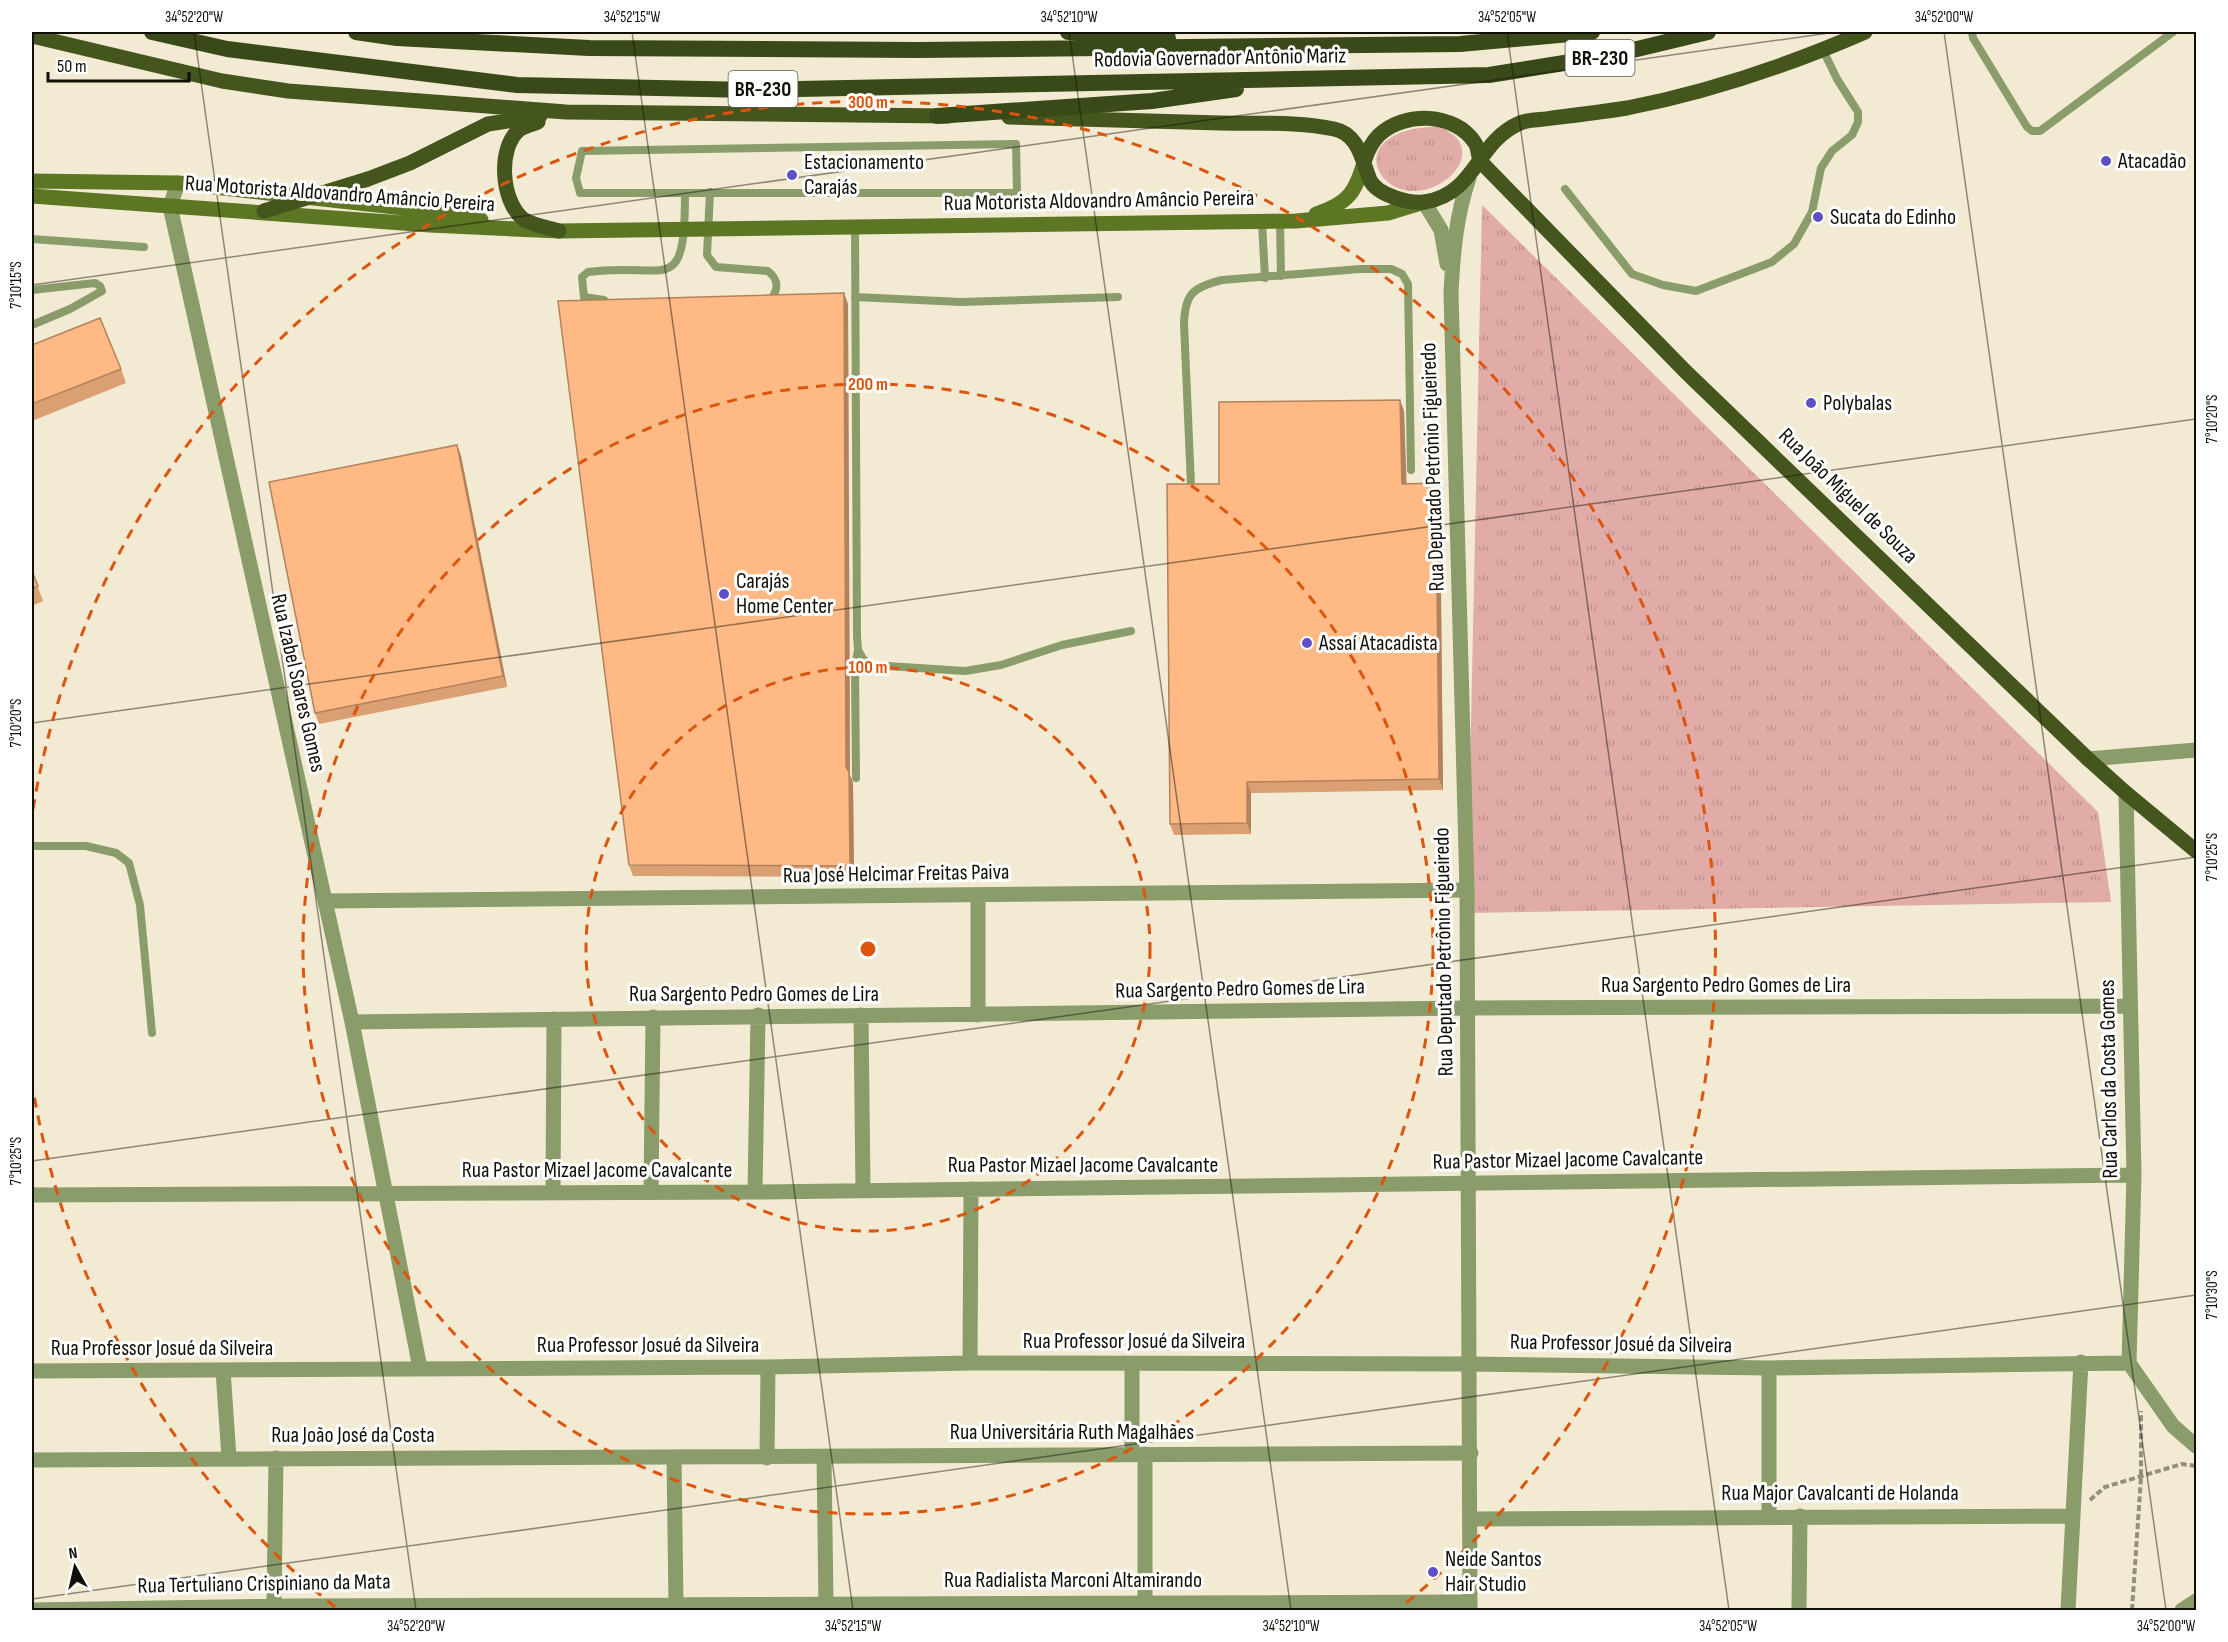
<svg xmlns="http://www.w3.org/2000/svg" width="2228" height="1642" font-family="'Sofia Sans Condensed',sans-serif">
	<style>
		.grass { fill: url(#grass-tufts) }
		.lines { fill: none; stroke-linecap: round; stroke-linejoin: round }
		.path { stroke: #948e7d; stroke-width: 4; stroke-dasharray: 6 3; stroke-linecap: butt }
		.service { stroke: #899c6a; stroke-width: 8 }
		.minor { stroke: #899c6a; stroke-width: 15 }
		.tertiary { stroke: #899c6a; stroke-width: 15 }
		.secondary { stroke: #5c7624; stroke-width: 15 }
		.primary { stroke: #44561e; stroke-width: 15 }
		.trunk { stroke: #394918; stroke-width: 16 }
		.wall { fill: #da9f72 }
		.shaded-wall { fill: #b2825d }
		.building { fill: #feb985; stroke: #b2825d; stroke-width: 1.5 }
		.ticks { fill: none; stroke: #120f07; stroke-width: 1.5; stroke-opacity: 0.45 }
		.ring { fill: none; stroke: #dd550c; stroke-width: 3; stroke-dasharray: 10 8 }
		.poi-dot { fill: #5e4fc7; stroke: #fff; stroke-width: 2 }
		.labels { text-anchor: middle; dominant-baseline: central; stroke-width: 6; stroke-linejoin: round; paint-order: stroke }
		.shield { fill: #fff; stroke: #595751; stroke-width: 1.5 }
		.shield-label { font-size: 21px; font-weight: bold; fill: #120f07 }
		.street-label { font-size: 22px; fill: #120f07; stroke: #fff }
		.poi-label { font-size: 22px; fill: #120f07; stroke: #fff; text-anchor: start }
		.centre { fill: #dd550c; stroke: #fff; stroke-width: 3 }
		.ring-label { font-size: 18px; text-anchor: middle; font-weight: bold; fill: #dd550c; stroke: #fff; stroke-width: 6; stroke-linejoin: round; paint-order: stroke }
		.neatline { fill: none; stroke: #120f07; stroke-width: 2 }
		.ticks-label { font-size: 15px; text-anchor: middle; fill: #120f07 }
	</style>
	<defs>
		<pattern id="grass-tufts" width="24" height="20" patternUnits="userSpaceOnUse" patternTransform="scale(1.5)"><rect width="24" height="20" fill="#e1aca7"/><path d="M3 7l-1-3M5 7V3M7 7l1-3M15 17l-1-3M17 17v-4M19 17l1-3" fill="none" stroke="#c0938e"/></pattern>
	</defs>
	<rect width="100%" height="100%" fill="#f2ead2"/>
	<path class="grass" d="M1437,126C1497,148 1437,205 1398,188C1376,179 1367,154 1389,139C1402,129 1421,128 1437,126Z
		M1482,205L2098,812L2111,902L1467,913Z"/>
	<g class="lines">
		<path class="path" d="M2090,1500L2105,1487L2182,1464L2196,1466
			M2132,1610L2141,1477V1411"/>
		<path class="service" d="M1972,32L1973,38L2027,127L2032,131H2040L2173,32
			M1016,144L1017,193H580L576,178L582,151Z
			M1565,189L1632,274L1663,285L1696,291L1772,262L1794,244L1812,212L1821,168L1832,151L1852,135L1858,122V112L1837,79L1823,50
			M710,192L707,255L716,267L768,271C778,279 779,287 772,298L769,299
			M1280,221L1281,276
			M1262,222L1265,278
			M855,226L857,636L858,650L863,659L872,665L965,671L1001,665L1062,645L1131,631
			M32,239L144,247
			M32,290L95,283L100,286L102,291L70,309L32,325
			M855,297L961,302L1118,297
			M604,300L584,297L582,277L588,272C667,261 685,301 685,193
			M1191,486L1184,323C1185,293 1194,287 1222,280L1360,269H1391L1402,274L1408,284L1411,470
			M856,778L855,666L858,650
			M32,846H86L116,853L129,863L140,905L152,1033"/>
		<path class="minor" d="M178,183L170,206L352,1022L420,1368
			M2088,759L2196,750
			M2126,793L2134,1175L2129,1363
			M978,895V1015
			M325,901L1467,890
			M861,1015L863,1189
			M352,1022L1467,1008L2129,1006
			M651,1191L653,1017
			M755,1192L758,1015
			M553,1193L554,1019
			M32,1195L755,1192L2134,1175
			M970,1363L971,1189
			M2129,1363L2173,1426L2196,1446
			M1132,1364V1453
			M1769,1368V1515
			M223,1370L229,1458
			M32,1371L768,1367L970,1363L1468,1364L1769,1368L2129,1363
			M674,1457L676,1604
			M824,1457L826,1604
			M767,1458L768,1367
			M32,1460L1471,1453
			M1470,1519L2071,1516
			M1145,1602V1454
			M274,1606L276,1458
			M32,1610L291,1606L1470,1602
			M1799,1610L1800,1516
			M2068,1610L2081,1362
			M2182,1610L2196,1601"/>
		<path class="tertiary" d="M1469,178C1456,216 1453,253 1451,293L1467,890L1470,1610
			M1424,202L1441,230L1447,264"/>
		<path class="secondary" d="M32,181L178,183L431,211L481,220
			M32,196L430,225L559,231L1296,221L1388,213L1424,202
			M1316,214C1349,203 1356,192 1365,159"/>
		<path class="primary" d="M32,36L222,81L288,91L566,112L949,116
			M1009,117C1079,119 1150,121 1221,123C1258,124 1298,121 1334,129C1359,134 1362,161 1370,180C1377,195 1409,204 1425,202C1477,193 1476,142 1520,123C1529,119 1542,120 1552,118C1577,115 1602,112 1627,108C1709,92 1789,65 1865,32
			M538,122C533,124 525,126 520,129C497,147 501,201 523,219C532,225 549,228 559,231
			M1365,159C1368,150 1372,142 1379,135C1404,111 1455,112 1475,143C1478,147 1478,155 1480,161L1686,372L2088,759L2126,793L2196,851
			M264,211L368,179L410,163L488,124L540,116"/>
		<path class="trunk" d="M152,32L227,49L517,85L750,90L1489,75L1608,56L1708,32
			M356,32L397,38L589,48L917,50L1460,44L1592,32
			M1068,32L1168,38
			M937,116L1152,101L1236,89"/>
	</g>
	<path class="wall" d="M848,304L850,775L853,783L854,877L633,876L629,865Z
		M32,345L121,369L126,383L32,421Z
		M1404,411L1406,484L1440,495L1443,790L1251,793V834L1174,835L1170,824L1219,484Z
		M457,445L461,456L507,687L319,724L315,713Z
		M32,571L43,601L32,606Z"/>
	<path class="shaded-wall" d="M844,293L848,304L850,775L853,783L854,877L850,866L846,767Z
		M1400,400L1404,411L1407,495L1402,484Z
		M457,445L461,456L507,687L503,676Z
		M1436,483L1440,495L1443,790L1439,779Z
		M1247,782L1251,793V834L1247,823Z"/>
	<path class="building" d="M844,293L846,767L849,772L850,866L629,865L558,301Z
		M100,318L121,369L32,404V345Z
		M1400,400L1402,484L1436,483L1439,779L1247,782V823L1170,824L1167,484H1219V402Z
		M457,445L503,676L315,713L269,482Z
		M32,571L38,586L32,589Z"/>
	<path class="ticks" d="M194,32L416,1610M632,32L853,1610M1069,32L1291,1610M1507,32L1729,1610M1944,32L2166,1610M32,285L1836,32M32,723L2196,419M32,1161L2196,857M32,1599L2196,1295"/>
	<g class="ring">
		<circle cx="868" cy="949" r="282"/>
		<circle cx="868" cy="949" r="565"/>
		<path d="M335 1607A847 847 0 0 1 33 1089M33 809A847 847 0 1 1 1401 1607"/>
	</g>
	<g class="poi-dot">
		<circle cx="2106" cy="161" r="6"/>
		<circle cx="792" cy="175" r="6"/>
		<circle cx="1818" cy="217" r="6"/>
		<circle cx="1811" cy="403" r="6"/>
		<circle cx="724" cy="594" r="6"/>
		<circle cx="1307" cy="643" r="6"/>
		<circle cx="1433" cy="1572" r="6"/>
	</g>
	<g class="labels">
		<g class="shield">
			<rect x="1565.5" y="40" width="69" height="36" rx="4.5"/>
			<rect x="728.5" y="71" width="69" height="36" rx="4.5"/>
		</g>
		<g class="shield-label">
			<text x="1600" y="58">BR-230</text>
			<text x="763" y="89">BR-230</text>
		</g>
		<g class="street-label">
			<text transform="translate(1220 58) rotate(-1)">Rodovia Governador Antônio Mariz</text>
			<text transform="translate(340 194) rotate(4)">Rua Motorista Aldovandro Amâncio Pereira</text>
			<text transform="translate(1099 201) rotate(-1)">Rua Motorista Aldovandro Amâncio Pereira</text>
			<text transform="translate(1433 467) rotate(-92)">Rua Deputado Petrônio Figueiredo</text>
			<text transform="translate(1848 496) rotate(44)">Rua João Miguel de Souza</text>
			<text transform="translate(298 683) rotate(77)">Rua Izabel Soares Gomes</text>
			<text transform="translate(896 874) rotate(-1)">Rua José Helcimar Freitas Paiva</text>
			<text transform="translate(1444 952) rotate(-91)">Rua Deputado Petrônio Figueiredo</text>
			<text x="1726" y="985">Rua Sargento Pedro Gomes de Lira</text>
			<text transform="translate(1240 989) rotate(-1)">Rua Sargento Pedro Gomes de Lira</text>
			<text x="754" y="994">Rua Sargento Pedro Gomes de Lira</text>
			<text transform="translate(2109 1079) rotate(-91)">Rua Carlos da Costa Gomes</text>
			<text transform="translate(1568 1160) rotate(-1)">Rua Pastor Mizael Jacome Cavalcante</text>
			<text x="1083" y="1165">Rua Pastor Mizael Jacome Cavalcante</text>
			<text x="597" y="1170">Rua Pastor Mizael Jacome Cavalcante</text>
			<text x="1134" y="1341">Rua Professor Josué da Silveira</text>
			<text transform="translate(1621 1344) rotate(1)">Rua Professor Josué da Silveira</text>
			<text x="648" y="1345">Rua Professor Josué da Silveira</text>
			<text x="162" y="1348">Rua Professor Josué da Silveira</text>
			<text x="1072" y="1432">Rua Universitária Ruth Magalhães</text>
			<text x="353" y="1435">Rua João José da Costa</text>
			<text x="1840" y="1493">Rua Major Cavalcanti de Holanda</text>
			<text x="1073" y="1580">Rua Radialista Marconi Altamirando</text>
			<text transform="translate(264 1584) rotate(-1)">Rua Tertuliano Crispiniano da Mata</text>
		</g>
		<g class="poi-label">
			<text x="2118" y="161">Atacadão</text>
			<text x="804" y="162">Estacionamento<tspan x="804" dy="25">Carajás</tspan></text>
			<text x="1830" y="217">Sucata do Edinho</text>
			<text x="1823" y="403">Polybalas</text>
			<text x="736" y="581">Carajás<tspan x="736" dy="25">Home Center</tspan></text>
			<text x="1319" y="643">Assaí Atacadista</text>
			<text x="1445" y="1559">Neide Santos<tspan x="1445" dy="25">Hair Studio</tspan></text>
		</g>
	</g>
	<circle cx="868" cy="949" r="9" class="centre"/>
	<g class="ring-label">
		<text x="868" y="108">300 m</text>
		<text x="868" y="390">200 m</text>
		<text x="868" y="673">100 m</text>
	</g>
	<rect width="2228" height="1642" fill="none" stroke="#ffffff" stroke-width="66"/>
	<g transform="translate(75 1567) rotate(352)" stroke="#ffffff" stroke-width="4.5" paint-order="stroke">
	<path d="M0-4.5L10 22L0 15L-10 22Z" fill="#120f07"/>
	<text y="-9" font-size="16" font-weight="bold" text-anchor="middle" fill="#120f07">N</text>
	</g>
	<path d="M48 72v9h141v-9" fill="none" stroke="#120f07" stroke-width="3"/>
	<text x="57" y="72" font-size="18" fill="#120f07" stroke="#ffffff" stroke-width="4.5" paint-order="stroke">50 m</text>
	<rect x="33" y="33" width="2162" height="1576" class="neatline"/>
	<g class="ticks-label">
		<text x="194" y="22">34°52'20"W</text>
		<text x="632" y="22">34°52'15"W</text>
		<text x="1069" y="22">34°52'10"W</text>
		<text x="1507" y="22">34°52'05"W</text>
		<text x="1944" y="22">34°52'00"W</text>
		<text transform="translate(16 285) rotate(-90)" y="5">7°10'15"S</text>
		<text transform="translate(2212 419) rotate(-90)" y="5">7°10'20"S</text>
		<text transform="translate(16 723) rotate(-90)" y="5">7°10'20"S</text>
		<text transform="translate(2212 857) rotate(-90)" y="5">7°10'25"S</text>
		<text transform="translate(16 1161) rotate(-90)" y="5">7°10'25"S</text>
		<text transform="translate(2212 1295) rotate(-90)" y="5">7°10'30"S</text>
		<text x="416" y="1631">34°52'20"W</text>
		<text x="853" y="1631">34°52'15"W</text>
		<text x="1291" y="1631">34°52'10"W</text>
		<text x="1728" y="1631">34°52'05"W</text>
		<text x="2166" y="1631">34°52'00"W</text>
	</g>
</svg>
